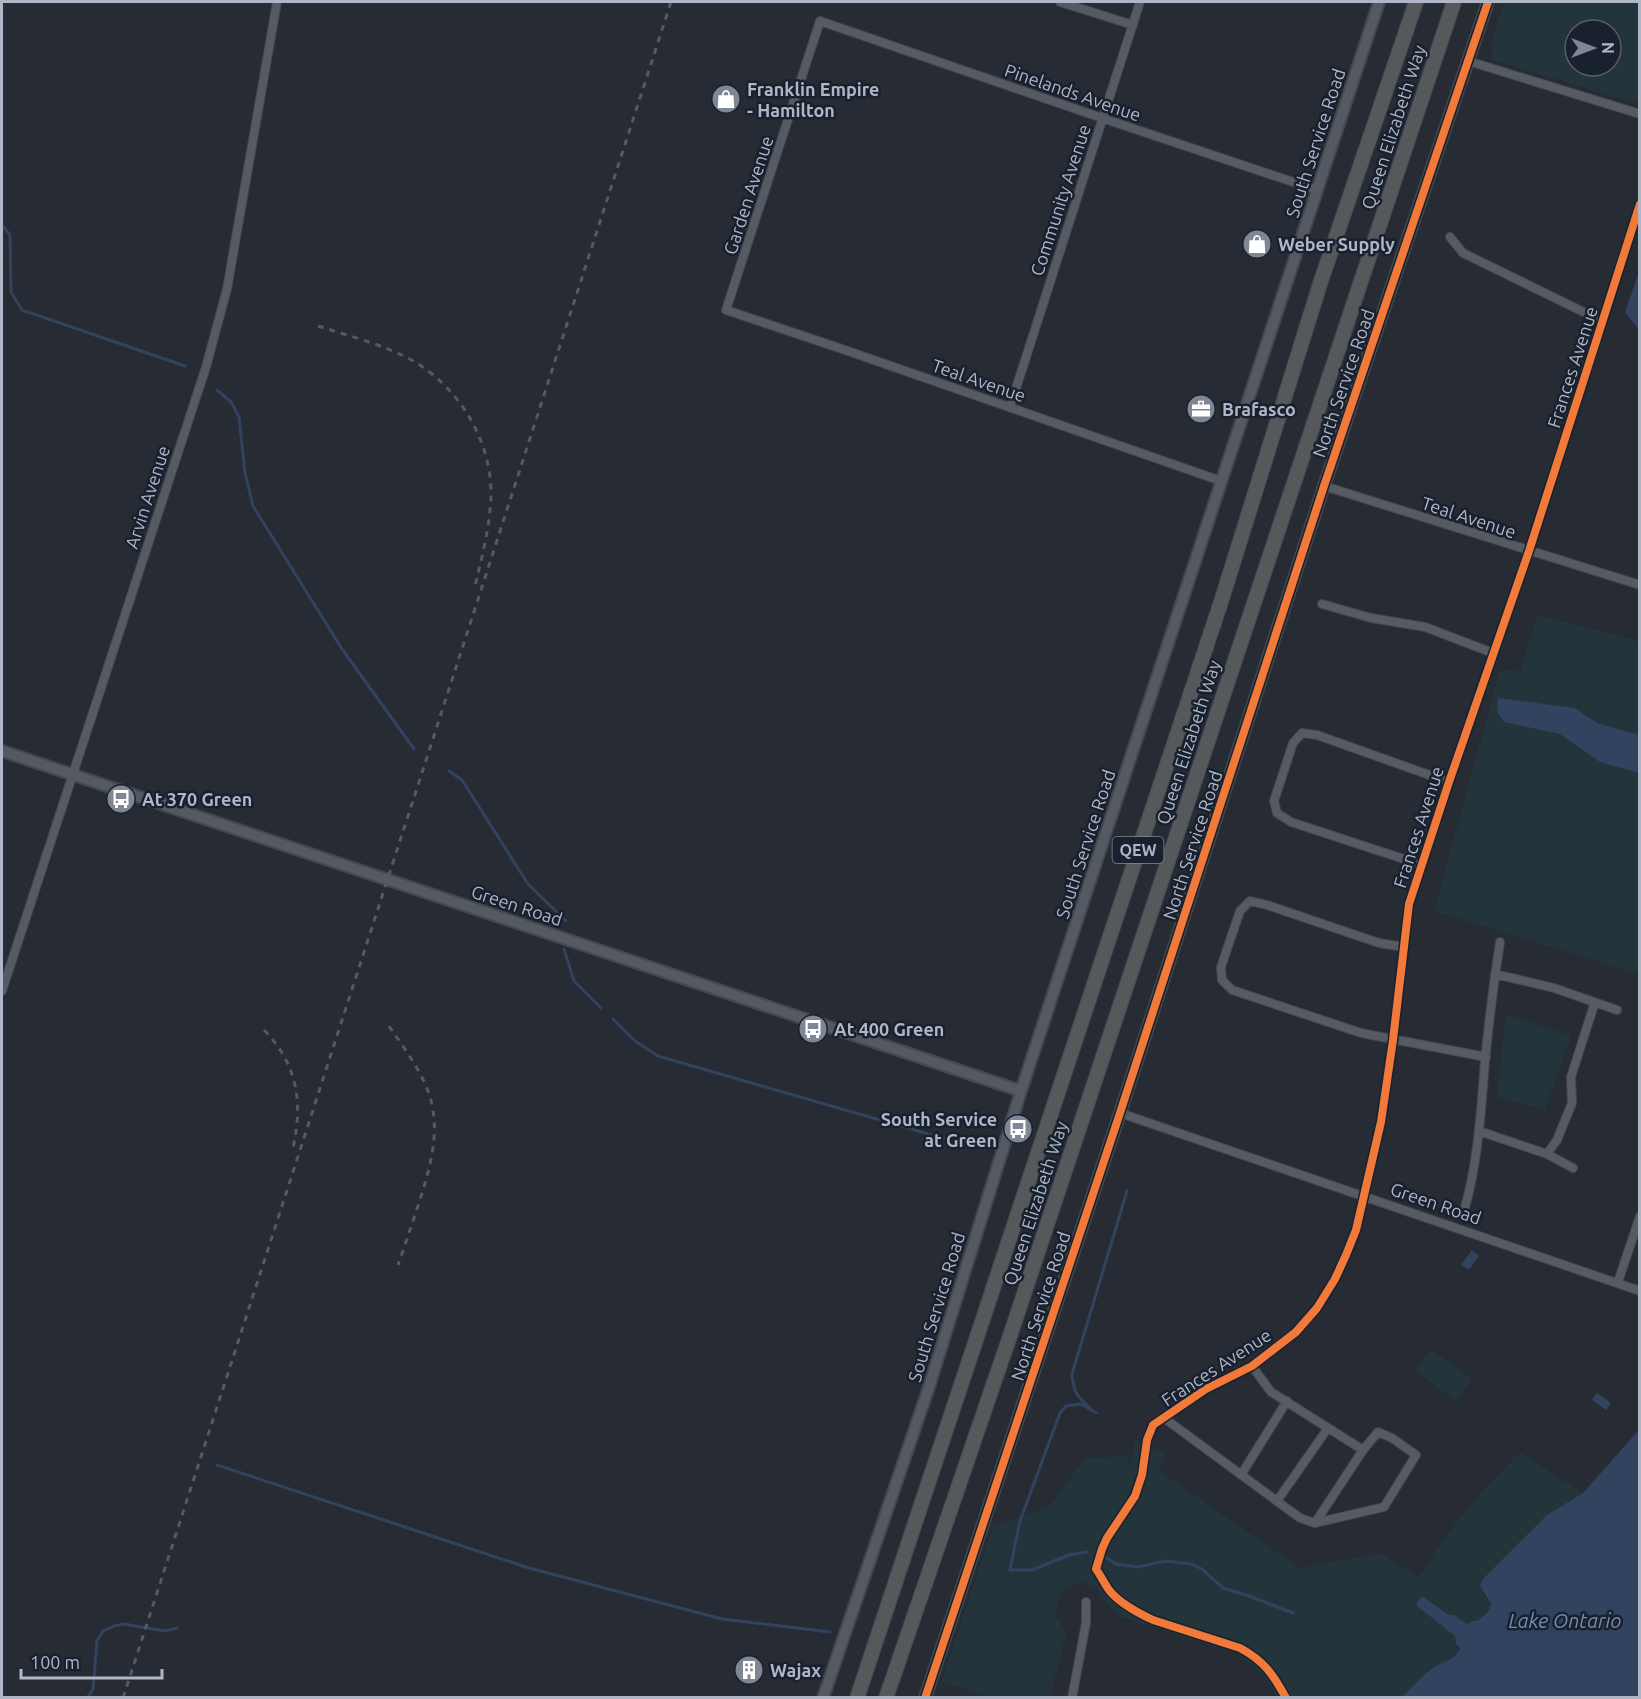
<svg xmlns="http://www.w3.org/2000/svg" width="1641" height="1699" font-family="Ubuntu,sans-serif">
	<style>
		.green { fill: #23353a; fill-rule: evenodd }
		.water { fill: #32435f }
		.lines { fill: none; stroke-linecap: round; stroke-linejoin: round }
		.stream { stroke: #32435f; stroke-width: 3 }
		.street-casing { stroke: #42464d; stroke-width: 10 }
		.secondary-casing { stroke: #42464d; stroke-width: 14 }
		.highway-casing { stroke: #434750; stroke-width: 16 }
		.street { stroke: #565a63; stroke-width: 8 }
		.secondary { stroke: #555961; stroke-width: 10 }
		.highway { stroke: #56595c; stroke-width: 14 }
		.rail { stroke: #555960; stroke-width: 3; stroke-dasharray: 6 6; stroke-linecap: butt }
		.cycleway-casing { stroke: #19212f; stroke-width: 11 }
		.cycleway { stroke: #f17a3a; stroke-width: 8 }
		.labels { text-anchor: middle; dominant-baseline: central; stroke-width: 5; stroke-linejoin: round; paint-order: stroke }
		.shield { fill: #19212f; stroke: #828a99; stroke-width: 1.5 }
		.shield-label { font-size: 16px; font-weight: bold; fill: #afb7c7 }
		.poi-label { font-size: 18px; font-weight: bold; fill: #afb7c7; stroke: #19212f; text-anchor: start }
		.street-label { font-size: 18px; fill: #afb7c7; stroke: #19212f }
		.water-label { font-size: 20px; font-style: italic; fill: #758cb1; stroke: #19212f }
	</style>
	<rect width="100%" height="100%" fill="#262b34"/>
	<path class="green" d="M1504,2H1639V104L1492,60V41ZM1575,30H1611V66H1575Z
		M1538,615L1639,641V974L1434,911L1500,670L1520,671Z
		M1506,1014L1571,1035L1545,1110L1497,1097Z
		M1431,1349L1472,1379L1457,1401L1415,1371Z
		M1135,1439L1166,1454L1158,1470L1300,1568L1380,1553L1419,1577C1449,1528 1479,1492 1520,1452L1583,1493L1547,1515L1482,1592L1491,1604C1488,1615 1478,1621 1467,1624L1454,1615H1449L1422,1596L1418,1607L1455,1636L1460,1647C1455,1659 1444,1661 1434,1667C1422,1675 1412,1688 1402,1697H1277L1267,1681L1254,1667L1237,1654L1118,1616L1104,1600L1098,1589L1083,1582L1061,1592L1055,1615L1066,1633L1050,1697H991L941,1682L993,1526L1050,1506L1085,1458L1125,1456L1131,1464Z"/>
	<path class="water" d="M1639,272V330L1625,312Z
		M1498,698L1575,708L1597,723L1639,735V773L1600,762L1560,734L1504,722L1497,712Z
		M1472,1250L1479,1256L1469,1270L1461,1265Z
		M1597,1393L1611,1403L1606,1410L1592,1400Z
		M1639,1430V1697H1402C1412,1688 1422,1675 1434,1667C1444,1661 1455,1660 1460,1648L1456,1644L1455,1636L1418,1607L1416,1604L1422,1596L1449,1615H1454L1467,1624L1473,1621H1477C1483,1617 1490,1611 1491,1604L1480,1586L1483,1579L1547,1515L1583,1493Z"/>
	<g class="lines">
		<path class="stream" d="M2,225L10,235L11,292L22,310L185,366
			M217,390L231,402L239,417L245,473L253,506L342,649L414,749
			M449,771L462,780L528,884L566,921
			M564,949L574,981L601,1008
			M613,1019L635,1041L658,1056L970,1146
			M1090,1408C1076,1395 1074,1393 1072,1374L1127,1191
			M217,1465L529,1568L722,1619L830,1632
			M1087,1552L1069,1555L1032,1570H1010L1020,1521L1060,1413L1066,1406L1081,1404L1096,1413
			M1107,1558L1116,1564L1138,1567L1165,1561L1191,1564L1202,1569L1223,1588L1252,1597L1293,1613
			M87,1698L93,1689L97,1641L103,1631L114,1626L124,1624L165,1631L177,1628"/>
		<g class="street-casing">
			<path id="street" d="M1060,2L1133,25
				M1468,61L1640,114
				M1450,237L1463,253L1602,321
				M1010,407L1140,2
				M1221,481L845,350L726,310L820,21L1102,118L1317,190
				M1324,486L1640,585
				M1322,604L1371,618L1425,627L1493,653
				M1422,865L1291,822L1277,813L1274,801L1293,743L1302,733L1317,735L1449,782
				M1404,947L1379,943L1267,905L1250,901L1240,911L1221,967L1222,980L1232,990L1361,1033L1486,1057
				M1495,974L1554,988L1617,1010
				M2,991L206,367L227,289L277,2
				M1120,1113L1640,1291
				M1479,1131L1547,1154L1573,1168
				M1547,1154L1557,1140L1572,1103L1571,1077L1595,1002
				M1464,1211C1478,1163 1481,1111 1485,1061C1489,1021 1494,981 1500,942
				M1618,1282L1640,1216
				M1164,1418L1300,1518L1315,1523L1384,1507L1416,1455L1392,1438L1378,1432L1363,1450L1271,1392L1252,1366
				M1153,1425L1206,1389L1252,1366L1296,1332L1317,1308L1335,1279L1346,1255L1356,1230L1381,1122L1393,1040L1409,904L1449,782L1529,551L1640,204
				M1241,1475L1287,1401
				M1277,1501L1328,1428
				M1315,1523L1363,1450
				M1072,1698L1086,1623V1602"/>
		</g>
		<g class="secondary-casing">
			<path id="secondary" d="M2,751L1021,1091
				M823,1698L929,1387L1021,1091L1379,2
				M925,1698L1120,1113L1324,486L1488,2"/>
		</g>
		<g class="highway-casing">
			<path id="highway" d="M857,1698L1221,602L1320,284L1416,2
				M886,1698L1012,1330L1454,2"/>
		</g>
		<use href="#street" class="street"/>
		<use href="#secondary" class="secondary"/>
		<use href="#highway" class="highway"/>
		<path class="rail" d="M318,326C346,335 377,343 404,356C456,382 492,438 491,496C490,526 482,557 475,586
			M389,1026C402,1045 417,1065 426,1086C443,1126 431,1164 419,1203C412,1224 405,1245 398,1265
			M264,1030C298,1065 303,1102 293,1148
			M123,1698L671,2"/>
		<g class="cycleway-casing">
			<path id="cycleway" d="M925,1698L1120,1113L1324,486L1488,2
				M1286,1698C1273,1674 1264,1661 1240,1648L1153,1620C1138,1613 1119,1603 1109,1590C1104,1583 1101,1576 1096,1569L1102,1549L1107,1538L1135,1496L1142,1475L1147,1440L1153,1425L1206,1389L1252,1366L1296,1332L1317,1308L1335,1279L1346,1255L1356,1230L1381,1122L1393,1040L1409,904L1449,782L1529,551L1640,204"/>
		</g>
		<use href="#cycleway" class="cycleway"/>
	</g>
	<defs>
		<g id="shop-disc" transform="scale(1.5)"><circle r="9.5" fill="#7f8694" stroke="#19212f"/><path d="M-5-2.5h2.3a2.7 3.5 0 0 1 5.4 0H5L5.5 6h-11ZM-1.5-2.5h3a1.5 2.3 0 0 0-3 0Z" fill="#fff"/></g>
		<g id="office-disc" transform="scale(1.5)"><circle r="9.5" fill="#7f8694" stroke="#19212f"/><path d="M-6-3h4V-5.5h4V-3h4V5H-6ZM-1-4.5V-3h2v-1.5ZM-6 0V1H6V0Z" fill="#fff"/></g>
		<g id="bus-disc" transform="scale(1.5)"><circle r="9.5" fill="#7f8694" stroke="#19212f"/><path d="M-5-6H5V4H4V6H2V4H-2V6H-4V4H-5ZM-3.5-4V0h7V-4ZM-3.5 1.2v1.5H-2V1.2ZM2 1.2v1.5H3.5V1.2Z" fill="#fff"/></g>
		<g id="building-disc" transform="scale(1.5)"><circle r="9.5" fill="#7f8694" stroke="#19212f"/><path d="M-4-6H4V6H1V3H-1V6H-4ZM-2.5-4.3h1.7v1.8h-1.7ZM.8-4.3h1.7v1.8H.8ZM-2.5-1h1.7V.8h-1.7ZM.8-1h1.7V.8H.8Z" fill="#fff"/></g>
	</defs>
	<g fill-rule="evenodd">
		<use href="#shop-disc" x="726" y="99"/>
		<use href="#shop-disc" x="1257" y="244"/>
		<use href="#office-disc" x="1201" y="409"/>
		<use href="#bus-disc" x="121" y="799"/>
		<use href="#bus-disc" x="813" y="1029"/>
		<use href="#bus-disc" x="1018" y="1129"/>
		<use href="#building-disc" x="749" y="1670"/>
	</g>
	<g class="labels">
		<rect class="shield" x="1112.5" y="837" width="51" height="26" rx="4.5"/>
		<g class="shield-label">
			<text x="1138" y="850">QEW</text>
		</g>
		<g class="poi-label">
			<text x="747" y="89">Franklin Empire<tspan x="747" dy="21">- Hamilton</tspan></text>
			<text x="1278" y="244">Weber Supply</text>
			<text x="1222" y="409">Brafasco</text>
			<text x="142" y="799">At 370 Green</text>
			<text x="834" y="1029">At 400 Green</text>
			<text x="997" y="1119" text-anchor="end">South Service<tspan x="997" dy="21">at Green</tspan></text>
			<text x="770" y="1670">Wajax</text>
		</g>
		<g class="street-label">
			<text transform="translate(1073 92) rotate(19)">Pinelands Avenue</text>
			<text transform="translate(1393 127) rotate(-72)">Queen Elizabeth Way</text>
			<text transform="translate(1315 143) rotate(-72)">South Service Road</text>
			<text transform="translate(748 195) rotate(-72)">Garden Avenue</text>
			<text transform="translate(1060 200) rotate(-72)">Community Avenue</text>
			<text transform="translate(1572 367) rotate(-72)">Frances Avenue</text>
			<text transform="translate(979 380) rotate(19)">Teal Avenue</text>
			<text transform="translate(1343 383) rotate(-71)">North Service Road</text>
			<text transform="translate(147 497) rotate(-72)">Arvin Avenue</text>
			<text transform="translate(1469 517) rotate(18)">Teal Avenue</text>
			<text transform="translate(1188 742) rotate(-72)">Queen Elizabeth Way</text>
			<text transform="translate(1418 827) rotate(-72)">Frances Avenue</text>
			<text transform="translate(1085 844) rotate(-72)">South Service Road</text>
			<text transform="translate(1192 845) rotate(-72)">North Service Road</text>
			<text transform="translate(517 905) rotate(18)">Green Road</text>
			<text transform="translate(1035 1203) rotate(-72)">Queen Elizabeth Way</text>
			<text transform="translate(1436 1203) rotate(19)">Green Road</text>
			<text transform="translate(1040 1306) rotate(-72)">North Service Road</text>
			<text transform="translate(936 1307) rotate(-73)">South Service Road</text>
			<text transform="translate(1216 1367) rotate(-33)">Frances Avenue</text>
		</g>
		<g class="water-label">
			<text x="1565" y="1620">Lake Ontario</text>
		</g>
	</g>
	<rect width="1641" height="1699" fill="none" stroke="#afb7c7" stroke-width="6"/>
	<g transform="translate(1593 48) rotate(90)"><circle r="28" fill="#19212f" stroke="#555d6c" stroke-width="1.5"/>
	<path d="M0-4.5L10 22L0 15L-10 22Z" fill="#7f8694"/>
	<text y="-9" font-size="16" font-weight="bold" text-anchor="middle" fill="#afb7c7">N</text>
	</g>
	<path d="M21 1669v9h141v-9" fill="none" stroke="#afb7c7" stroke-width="3"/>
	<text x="30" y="1669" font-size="18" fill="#afb7c7" stroke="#19212f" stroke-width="4.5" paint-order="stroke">100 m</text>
</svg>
